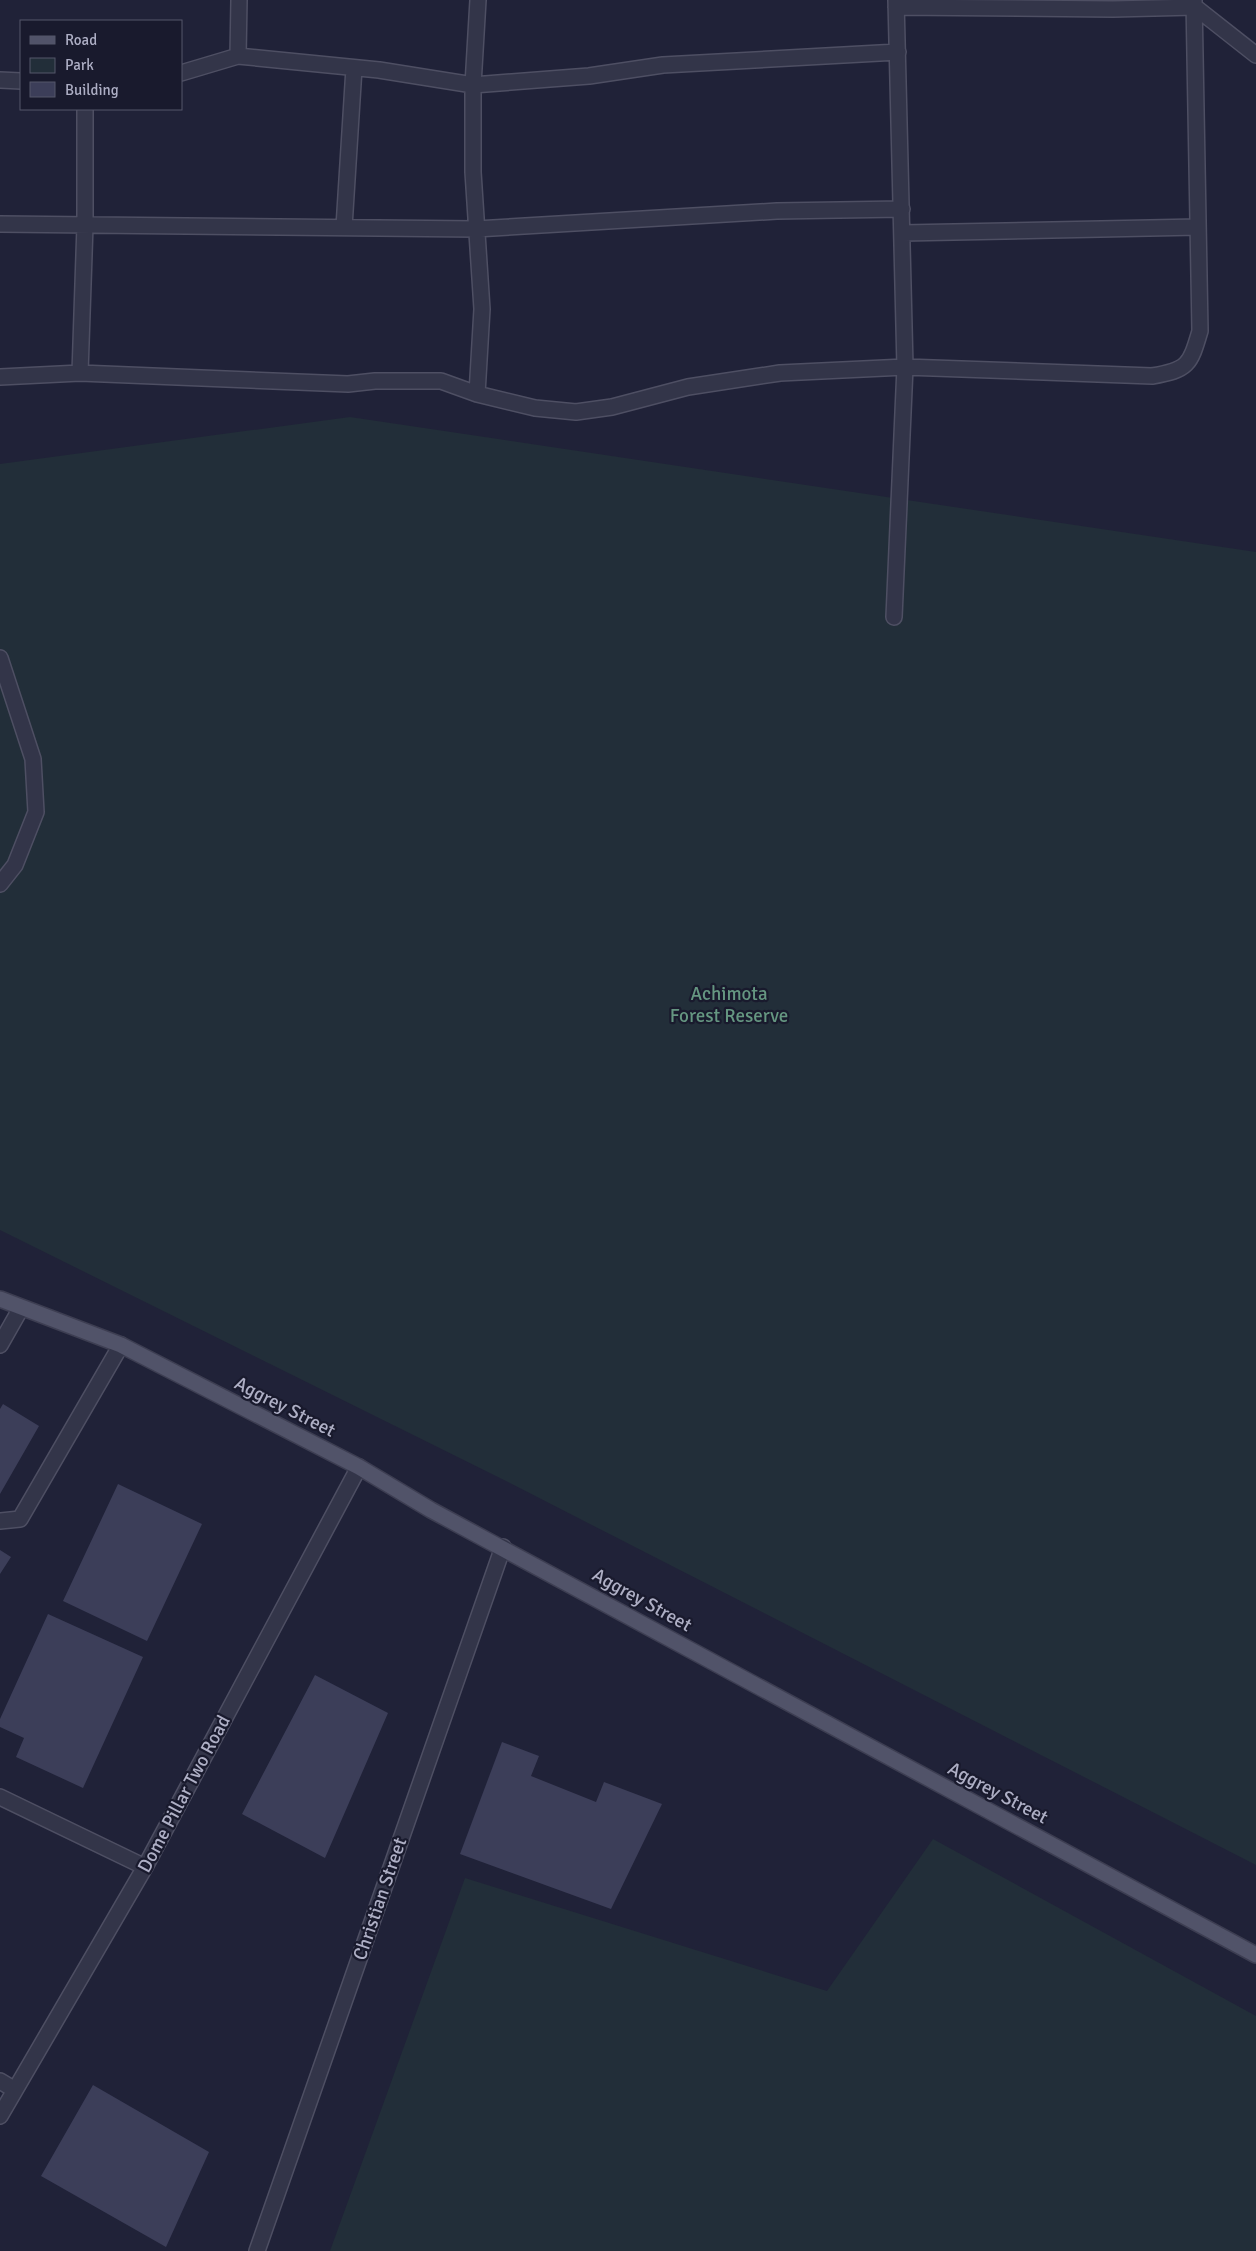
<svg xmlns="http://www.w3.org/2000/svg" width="1256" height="2251" font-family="Signika,sans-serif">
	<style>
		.green { fill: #222e39 }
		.building { fill: #3c3e59 }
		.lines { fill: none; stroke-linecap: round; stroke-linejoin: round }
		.minor-casing { stroke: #4e4f63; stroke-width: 18 }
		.major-casing { stroke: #3d3e52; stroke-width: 18 }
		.minor { stroke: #333549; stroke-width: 15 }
		.major { stroke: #515369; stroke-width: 15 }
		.labels { text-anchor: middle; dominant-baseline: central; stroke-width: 4.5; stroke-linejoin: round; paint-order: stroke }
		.park-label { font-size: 19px; fill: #659681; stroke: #191a2d }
		.street-label { font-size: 19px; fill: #aeafc5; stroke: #191a2d }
	</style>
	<rect width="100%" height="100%" fill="#202238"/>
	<path class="green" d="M350,417L1256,552V1865L504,1480L0,1230V464Z
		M933,1839L1256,2016V2251H330L465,1878L827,1991Z"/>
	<path class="building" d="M3,1404L39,1426L0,1494V1409Z
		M118,1484L202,1524L147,1641L63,1601Z
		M0,1550L11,1557L0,1574Z
		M48,1614L143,1657L83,1788L16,1757L24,1738L0,1727V1719Z
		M315,1675L388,1713L325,1858L242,1814Z
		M502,1742L539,1756L531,1776L596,1802L604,1782L662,1804L611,1909L460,1854Z
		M93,2085L209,2152L166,2247L41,2176Z"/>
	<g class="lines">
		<g class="minor-casing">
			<path id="minor" d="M896,7L1113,9L1195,7L1256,55
				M238,56L239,0
				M181,73L238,56L379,70L473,85L589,76L663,65L898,52
				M0,80L21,81
				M0,224L476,229L777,211L902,209
				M344,227L354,68
				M903,233L1198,227
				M80,373L85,225V109
				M0,377L80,373L348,384L375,381H441L477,394L535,408L576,412L612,407L688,387L780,373L905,367L1152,376C1188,370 1190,365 1200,331L1194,0
				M477,394L482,309L473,172V85L478,0
				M894,617L905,367L896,0
				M0,658L33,759L36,812L15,865L0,884
				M0,1345L21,1308
				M0,1521L20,1519L121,1345
				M0,1797L145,1867
				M0,2081L15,2090
				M0,2116L145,1867L359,1467
				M257,2251L503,1547"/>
		</g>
		<g class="major-casing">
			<path id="major" d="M0,1299L121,1345L359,1467L431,1510L1256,1955"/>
		</g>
		<use href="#minor" class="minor"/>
		<use href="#major" class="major"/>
	</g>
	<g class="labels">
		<g class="park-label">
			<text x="729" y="994">Achimota<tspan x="729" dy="22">Forest Reserve</tspan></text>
		</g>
		<g class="street-label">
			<text transform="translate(285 1407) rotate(27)">Aggrey Street</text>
			<text transform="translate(642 1600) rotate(29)">Aggrey Street</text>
			<text transform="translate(998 1793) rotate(28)">Aggrey Street</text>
			<text transform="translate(184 1794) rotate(-62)">Dome Pillar Two Road</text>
			<text transform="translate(380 1899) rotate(-71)">Christian Street</text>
		</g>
	</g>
	<rect x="20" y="20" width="162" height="90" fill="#191a2d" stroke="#55566a"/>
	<rect x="30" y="36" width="25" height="8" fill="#515369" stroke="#55566a"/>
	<text x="65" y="45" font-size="15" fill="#aeafc5">Road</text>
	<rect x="30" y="58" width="25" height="15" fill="#222e39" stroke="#55566a"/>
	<text x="65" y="70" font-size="15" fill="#aeafc5">Park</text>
	<rect x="30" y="82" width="25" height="15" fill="#3c3e59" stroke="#55566a"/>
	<text x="65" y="95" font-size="15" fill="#aeafc5">Building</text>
</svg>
